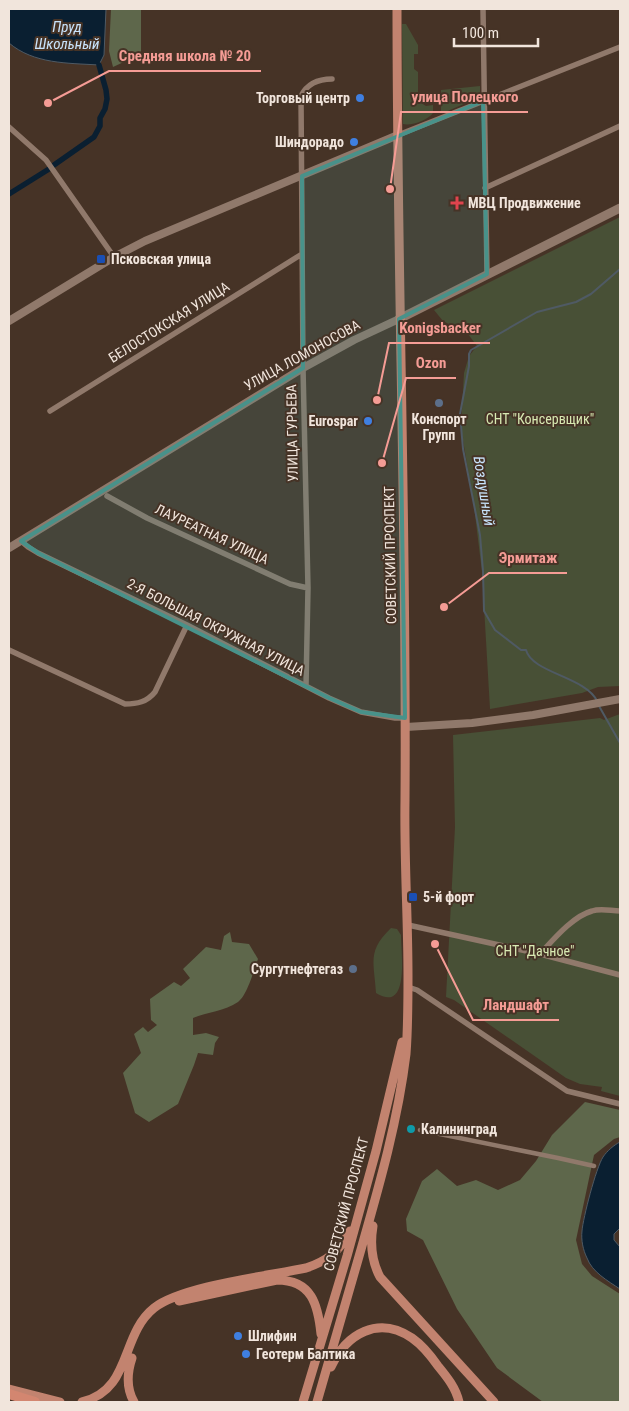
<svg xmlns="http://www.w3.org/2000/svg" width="629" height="1411" font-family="'Roboto Condensed',sans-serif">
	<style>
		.green { fill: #485036 }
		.forest { fill: #5e674b }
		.water { fill: #0a1f31; stroke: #4f5a64 }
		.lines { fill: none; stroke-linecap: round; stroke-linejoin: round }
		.stream { stroke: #4f5a64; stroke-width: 2 }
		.canal { stroke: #0a1f31; stroke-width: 5.5 }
		.pedestrian { stroke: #90796b; stroke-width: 4.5 }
		.minor { stroke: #90796b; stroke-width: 5.5 }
		.tertiary { stroke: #90796b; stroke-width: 8 }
		.secondary { stroke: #90796b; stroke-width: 9 }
		.primary { stroke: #c2836f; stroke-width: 9 }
		.trunk { stroke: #d38670; stroke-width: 10 }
		.marked { fill: #48928a; fill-opacity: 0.2; stroke: #48928a; stroke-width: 4; stroke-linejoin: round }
		.shop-dot { fill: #3f7fe0; stroke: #463326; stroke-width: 2 }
		.health-dot { fill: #e0444e; stroke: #463326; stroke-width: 2 }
		.transit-dot { fill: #1a4fb4; stroke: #463326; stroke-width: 2 }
		.service-dot { fill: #5c6f8a; stroke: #463326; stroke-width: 2 }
		.culture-dot { fill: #0f9aa8; stroke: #463326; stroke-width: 2 }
		.labels { text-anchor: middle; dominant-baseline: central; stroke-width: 4; stroke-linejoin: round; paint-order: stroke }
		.poi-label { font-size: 14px; font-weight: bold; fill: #f1e5dc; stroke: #463326; text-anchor: start }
		.street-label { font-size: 14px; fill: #f1e5dc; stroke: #463326 }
		.park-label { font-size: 14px; fill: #d8e9b2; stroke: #463326 }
		.water-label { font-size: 15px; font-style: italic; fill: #c8e3fc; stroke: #463326 }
		.leader { fill: none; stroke: #f59c95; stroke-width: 2 }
		.callout-dot { fill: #f59c95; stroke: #463326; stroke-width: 2 }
		.callout-label { font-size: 15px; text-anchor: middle; font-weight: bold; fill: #f59c95; stroke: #463326; stroke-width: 4; stroke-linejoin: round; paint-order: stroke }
	</style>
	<rect width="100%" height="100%" fill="#463326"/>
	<path class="green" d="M402,24H406L418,45V54H414V69L418,72V101L426,106L433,105V113C428,120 412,126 403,124Z
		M480,86V97L443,113L441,111V90Z
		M620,217V686L598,687L582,693L490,709L482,572L474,506L461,428L464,373L469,356L477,346L468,334L443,321L434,310Z
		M620,714V1096L601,1091L602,1087L580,1084L566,1078L454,1000L446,997L455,827L453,735L600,718L604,720Z
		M391,928L397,929L401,935C401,953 410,1014 376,993C374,962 367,951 391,928Z"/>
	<path class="forest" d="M111,9H141V54L113,67L109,51Z
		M230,932L232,942L249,944L258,959C254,970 247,996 238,1002C225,1011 207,1012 193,1018V1035L206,1033L219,1037L215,1043L213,1055L198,1053L194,1065L178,1104L149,1122L135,1113L123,1073L141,1053L134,1034L143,1027L148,1032L157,1025L151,1020L150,999L174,982L181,986L190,978L183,969L206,947L221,950L224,936Z
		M585,1102L620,1110V1137L614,1139L594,1155L576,1240L582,1264L592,1276L620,1294V1402H543L497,1368L457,1309L423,1240L407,1231L406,1219L422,1181L437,1169L457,1186L476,1180L498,1190L520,1180L536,1161L552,1135Z"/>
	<path class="water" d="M9,9H106L104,55L99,65C67,63 34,64 9,43Z
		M620,1142V1228L614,1234V1240L620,1247V1289C608,1281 592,1272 587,1258C583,1250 581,1240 582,1231C583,1218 596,1168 603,1157C607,1151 614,1145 620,1142Z"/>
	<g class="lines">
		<path class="stream" d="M597,701C586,677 532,673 526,650H521L495,630L484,611L483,571L480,535L463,449L460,414L469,366V354L471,350L537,312L576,302L591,294L620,269
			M599,706L620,743"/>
		<path class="canal" d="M54,165L94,137L100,126V118L105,109L107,99L106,90L99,65
			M9,194L49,169"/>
		<path class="pedestrian" d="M420,1130L558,1158L594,1166"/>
		<path class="minor" d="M483,9L487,274
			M9,127L46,160L114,257
			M398,135L620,47
			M485,188L620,126
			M50,411L302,254
			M107,496L147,518L290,584L308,588
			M21,541L28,547L38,553L187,625L329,698L361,712L395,718H405
			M9,650L125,704C137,704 147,702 155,692L187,625
			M306,686L308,588L303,368L301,96C307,84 319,79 332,79
			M408,925L540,954L620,975
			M540,954C553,940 573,916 592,911C601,908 611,911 620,911
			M408,987L417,990L567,1091L620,1104"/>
		<path class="tertiary" d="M9,321L114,257L145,241L398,135
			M9,548L303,368L354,340L399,319
			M406,727L472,723L533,715L620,699"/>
		<path class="secondary" d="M399,319L620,208"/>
		<path class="primary" d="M373,1226C370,1244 371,1260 380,1277L494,1402
			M179,1301L277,1280C312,1280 318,1305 321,1334
			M132,1358C127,1373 126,1388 134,1402
			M331,1367C346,1334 378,1315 412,1338C422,1345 431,1356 438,1366C447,1377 456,1388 459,1402
			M9,1389L60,1402
			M82,1402C132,1390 120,1335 154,1308C182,1286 268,1276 306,1268C327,1261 340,1251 350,1231
			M303,1402L347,1256L376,1151L402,1042
			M317,1402C332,1350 347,1298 362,1246C380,1183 398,1120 406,1054C408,1028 408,1002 408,976C408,917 404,858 405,800C407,536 397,272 397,9"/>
		<path class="trunk" d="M9,1394L35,1402"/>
	</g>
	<path class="marked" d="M483,101L487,274L399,319L405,718L361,712L329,698L38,553L21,541L303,368L302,176Z"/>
	<g class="shop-dot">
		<circle cx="360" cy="98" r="5"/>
		<circle cx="354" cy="142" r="5"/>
		<circle cx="368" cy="421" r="5"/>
		<circle cx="238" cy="1336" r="5"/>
		<circle cx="246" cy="1354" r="5"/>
	</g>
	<path class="health-dot" d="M454.5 195.5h5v5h5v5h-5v5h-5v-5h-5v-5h5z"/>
	<g class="transit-dot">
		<rect x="96" y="254" width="10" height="10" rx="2.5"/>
		<rect x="408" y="892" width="10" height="10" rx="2.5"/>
	</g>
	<g class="service-dot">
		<circle cx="439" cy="403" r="5"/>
		<circle cx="353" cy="969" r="5"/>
	</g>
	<circle class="culture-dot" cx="411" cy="1129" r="5"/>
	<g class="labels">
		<g class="poi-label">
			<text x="350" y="98" text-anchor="end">Торговый центр</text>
			<text x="344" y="142" text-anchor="end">Шиндорадо</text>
			<text x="468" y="203">МВЦ Продвижение</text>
			<text x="111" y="259">Псковская улица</text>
			<text x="439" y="419" text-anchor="middle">Конспорт<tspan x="439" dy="16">Групп</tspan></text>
			<text x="358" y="421" text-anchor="end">Eurospar</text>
			<text x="423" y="897">5-й форт</text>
			<text x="343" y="969" text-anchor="end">Сургутнефтегаз</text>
			<text x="421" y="1129">Калининград</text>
			<text x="248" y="1336">Шлифин</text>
			<text x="256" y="1354">Геотерм Балтика</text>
		</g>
		<g class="street-label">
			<text transform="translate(169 322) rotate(-32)">БЕЛОСТОКСКАЯ УЛИЦА</text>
			<text transform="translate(302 355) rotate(-29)">УЛИЦА ЛОМОНОСОВА</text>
			<text transform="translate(292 433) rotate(-91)">УЛИЦА ГУРЬЕВА</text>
			<text transform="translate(212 534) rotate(25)">ЛАУРЕАТНАЯ УЛИЦА</text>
			<text transform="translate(390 555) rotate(-91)">СОВЕТСКИЙ ПРОСПЕКТ</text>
			<text transform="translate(216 627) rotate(27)">2-Я БОЛЬШАЯ ОКРУЖНАЯ УЛИЦА</text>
			<text transform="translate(346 1204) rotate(-75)">СОВЕТСКИЙ ПРОСПЕКТ</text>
		</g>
		<g class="park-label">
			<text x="540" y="419">СНТ "Консервщик"</text>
			<text x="535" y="951">СНТ "Дачное"</text>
		</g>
		<g class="water-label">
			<text x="67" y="27">Пруд<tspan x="67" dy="17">Школьный</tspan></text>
			<text transform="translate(484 491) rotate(81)">Воздушный</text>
		</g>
	</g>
	<path class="leader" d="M48 103L109 71H261M390 189L401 112H528M377 400L389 343H490M382 463L406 378H456M444 607L489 573H567M435 944L473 1020H559"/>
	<g class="callout-dot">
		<circle cx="48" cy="103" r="5"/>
		<circle cx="390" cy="189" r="5"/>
		<circle cx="377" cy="400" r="5"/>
		<circle cx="382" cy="463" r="5"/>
		<circle cx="444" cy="607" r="5"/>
		<circle cx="435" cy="944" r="5"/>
	</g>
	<g class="callout-label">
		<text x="185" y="61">Средняя школа № 20</text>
		<text x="465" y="102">улица Полецкого</text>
		<text x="440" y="333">Konigsbacker</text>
		<text x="431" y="368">Ozon</text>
		<text x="528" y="563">Эрмитаж</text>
		<text x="516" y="1010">Ландшафт</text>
	</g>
	<rect width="629" height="1411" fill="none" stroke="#f1e5dc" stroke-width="20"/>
	<path d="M454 38v8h84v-8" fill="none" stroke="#f1e5dc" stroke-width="2.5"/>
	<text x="462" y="38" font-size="15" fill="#f1e5dc" stroke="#463326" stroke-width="4" paint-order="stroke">100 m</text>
</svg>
